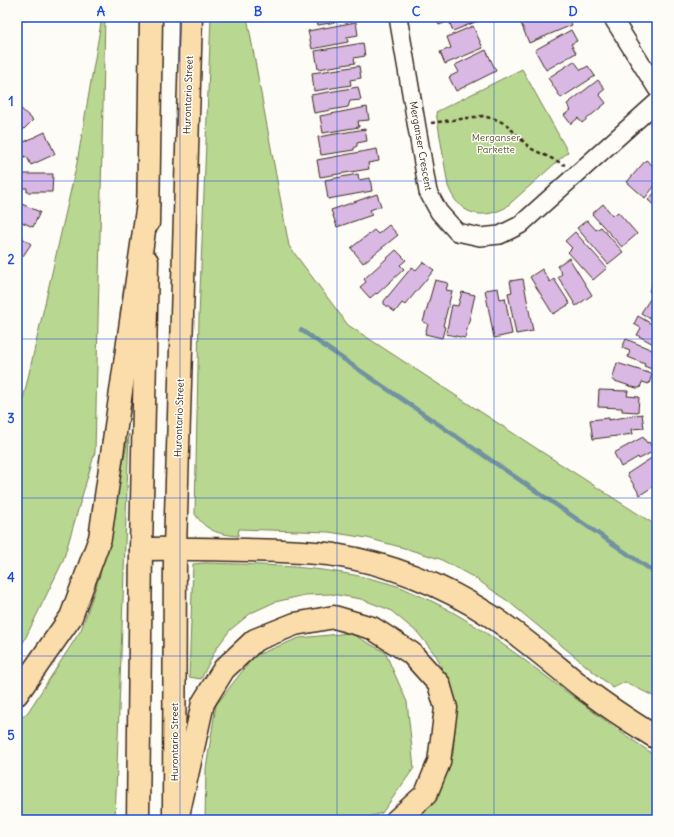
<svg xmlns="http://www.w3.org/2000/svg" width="674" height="837" font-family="Delius,sans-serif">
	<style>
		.green { fill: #b8d790; stroke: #7a8057 }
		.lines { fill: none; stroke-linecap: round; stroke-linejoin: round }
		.stream { stroke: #7192a0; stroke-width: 4.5 }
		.building { fill: #dab8e4; stroke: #3b2a1e }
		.street-casing { stroke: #3b2a1e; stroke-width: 20 }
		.primary-casing { stroke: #3b2a1e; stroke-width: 25 }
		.highway-casing { stroke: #3b2a1e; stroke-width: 25 }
		.path { stroke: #3b2a1e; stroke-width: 2.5; stroke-dasharray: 4 3; stroke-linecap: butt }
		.street { stroke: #fdfcf7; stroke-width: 17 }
		.primary { stroke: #faddab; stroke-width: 22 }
		.highway { stroke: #faddab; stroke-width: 22 }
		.grid { fill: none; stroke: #1d4ed8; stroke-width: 1; stroke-opacity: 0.55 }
		.labels { text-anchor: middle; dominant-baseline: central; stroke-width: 3; stroke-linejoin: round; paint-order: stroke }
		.street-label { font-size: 10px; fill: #3b2a1e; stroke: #fdfcf7 }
		.park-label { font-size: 10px; fill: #5a553a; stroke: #fdfcf7 }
		.neatline { fill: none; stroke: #1d4ed8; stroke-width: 1.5 }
		.grid-label { font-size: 13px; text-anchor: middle; font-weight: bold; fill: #1d4ed8 }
	</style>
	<rect width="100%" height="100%" fill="#fdfcf7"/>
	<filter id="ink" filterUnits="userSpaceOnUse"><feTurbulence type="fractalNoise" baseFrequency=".025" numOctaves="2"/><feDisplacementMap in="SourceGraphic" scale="8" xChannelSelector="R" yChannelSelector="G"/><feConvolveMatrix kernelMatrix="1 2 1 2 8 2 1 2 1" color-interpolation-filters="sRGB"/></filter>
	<g filter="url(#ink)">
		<path class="green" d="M102,17H105L95,452L63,561L24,641L17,650V426L77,163Z
			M211,17H247L289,246L348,325L545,454L657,526V698L625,682L613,688L509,602L475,578L440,559L404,548L367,538L329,532L239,529L238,536C218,534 206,531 195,514L199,317Z
			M522,69L568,152L505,208C479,221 458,213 448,186L436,112Z
			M129,434L115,820H17V722L28,712L81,630L100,575Z
			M205,563C268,565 333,566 394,585C402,587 409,591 416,594C452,609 484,631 515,653C562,688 608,724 657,757V820H416L421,815L440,788L453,754L456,717L450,688L437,657L418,633L390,610L361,599L331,594L305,595L275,602L251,613L230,630L216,649L201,679L189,677L193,564Z
			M350,633L385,652L407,702L414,768L382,813L358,820H205L206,769L216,705L254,656L299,638Z"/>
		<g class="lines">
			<path class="stream" d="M301,330L657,574"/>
		</g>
		<path class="building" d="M20,17H29L25,21Z
			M316,17H360V18L318,25Z
			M435,17H479L480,20L453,31L449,21L439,25Z
			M528,17H568L572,25L529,43L520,21Z
			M356,22L358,35L347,37L348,42L312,49L308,31Z
			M473,26L483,48L445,64L440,52L451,48L447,37Z
			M571,30L577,41L571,44L576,53L546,70L535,50Z
			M363,43L365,56L354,58L355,63L318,69L315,51Z
			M486,50L496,71L456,91L449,77L459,72L455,65Z
			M574,61L581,70L588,66L595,76L561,98L548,78Z
			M359,66L361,78L350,80L351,85L314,91L312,73Z
			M598,80L605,89L599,94L606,103L582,123L578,118L571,124L564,115L571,110L567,104Z
			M358,87L361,100L350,101L348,107L314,113L311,95Z
			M17,105L33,120L17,136Z
			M367,107L369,120L358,121L359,127L323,133L320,116Z
			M365,129L367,141L357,143V146L354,148V150L321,155L318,137Z
			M45,132L55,154L31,165L27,157L25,158V156L17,160V143L23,141L24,142Z
			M377,149L379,161L368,163L369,169L320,177L317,160Z
			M646,160L652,165L654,162L656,164L657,163V183L645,198L627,182Z
			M17,174H53L52,192H27V188H17Z
			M358,174L359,180L370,178L372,191L328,199L325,180Z
			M657,190V208L648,200Z
			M377,194L381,206L370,210L372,215L337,227L331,210Z
			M17,202L40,212L33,227L17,220Z
			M603,204L613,216L618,212L637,234L622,247L592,214Z
			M587,220L596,230L601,227L623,252L608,264L577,228Z
			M389,225L398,235L363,263L351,248L374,230L378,234Z
			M17,231L22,235L21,237L31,244L23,256L17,251Z
			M575,232L607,268L593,280L568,252L572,248L565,241Z
			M396,250L406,260L400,265L404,269L377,294L376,293L370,298L360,287L366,282L364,279Z
			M569,258L592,295L576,306L558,277L562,274L557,266Z
			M423,262L434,270L405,305L402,303L395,312L384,304V301L412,267L416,270Z
			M542,269L550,282L554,279L570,304L553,314L530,277Z
			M657,277V298L655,296V295L649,291Z
			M523,279L533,331L516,334L508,293L512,292L510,281Z
			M435,280L448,283L446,290L452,291L443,326L445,327L442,338L425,334L428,324L423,322Z
			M498,288L500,299L505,298L512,334L494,338L485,290Z
			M462,292L475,295L465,338L446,334L452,305L458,306Z
			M650,299L657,302V323L641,313Z
			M638,316L657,327V346L637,335L641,328L634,324Z
			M626,339L657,352V371L644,366L645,364L628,357L630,351L622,348Z
			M617,363L652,374L649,384L642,382L640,388H636L612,380Z
			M599,390L628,391L627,396L639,397L638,412L622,411V408L598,407Z
			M642,414L644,428L632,429L633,434L593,439L590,420L609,418V420Z
			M643,437L647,443L649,442L654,451L643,457L639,459L638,457L621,467L614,453Z
			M656,455L657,471L654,473L657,477V484L640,495L627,474Z"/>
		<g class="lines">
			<g class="street-casing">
				<path id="street" d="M398,17L428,192L439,212L457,232L480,237L500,235L520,225L657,102
					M612,17L657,89"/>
			</g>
			<g class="primary-casing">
				<path id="primary" d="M148,223L151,17
					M174,813L175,548L191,17
					M138,820L141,549L147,261"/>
			</g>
			<g class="highway-casing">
				<path id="highway" d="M141,549C177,548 212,549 247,550C276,551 306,551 335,555C391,564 443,585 491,616C523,637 552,663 582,687C606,706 631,722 657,738
					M17,694L71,617L100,538L148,203
					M177,820L203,703L224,669L255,640L295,624L334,617L372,628L411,653L439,684L446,708L439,762L426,794L397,820"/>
			</g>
			<path class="path" d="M431,123L482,116L495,119L506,124L530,148L565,165"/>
			<use href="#street" class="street"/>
			<use href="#primary" class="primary"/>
			<use href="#highway" class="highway"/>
		</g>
	</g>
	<path class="grid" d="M180,17V820M337,17V820M494,17V820M17,181H657M17,339H657M17,498H657M17,656H657"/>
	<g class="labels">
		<g class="street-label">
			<text transform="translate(188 95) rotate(-88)">Hurontario Street</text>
			<text transform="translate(421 146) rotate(80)">Merganser Crescent</text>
			<text transform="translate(179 418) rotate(-88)">Hurontario Street</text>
			<text transform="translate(174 742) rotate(-90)">Hurontario Street</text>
		</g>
		<g class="park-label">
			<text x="496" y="137">Merganser<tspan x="496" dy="12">Parkette</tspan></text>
		</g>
	</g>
	<rect width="674" height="837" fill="none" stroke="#fdfcf7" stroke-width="44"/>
	<rect x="22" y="22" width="630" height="793" class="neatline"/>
	<g class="grid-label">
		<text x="101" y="16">A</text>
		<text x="258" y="16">B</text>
		<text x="416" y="16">C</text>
		<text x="573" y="16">D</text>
		<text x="11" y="106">1</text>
		<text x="11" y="264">2</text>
		<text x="11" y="423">3</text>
		<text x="11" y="582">4</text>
		<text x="11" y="740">5</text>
	</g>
</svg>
